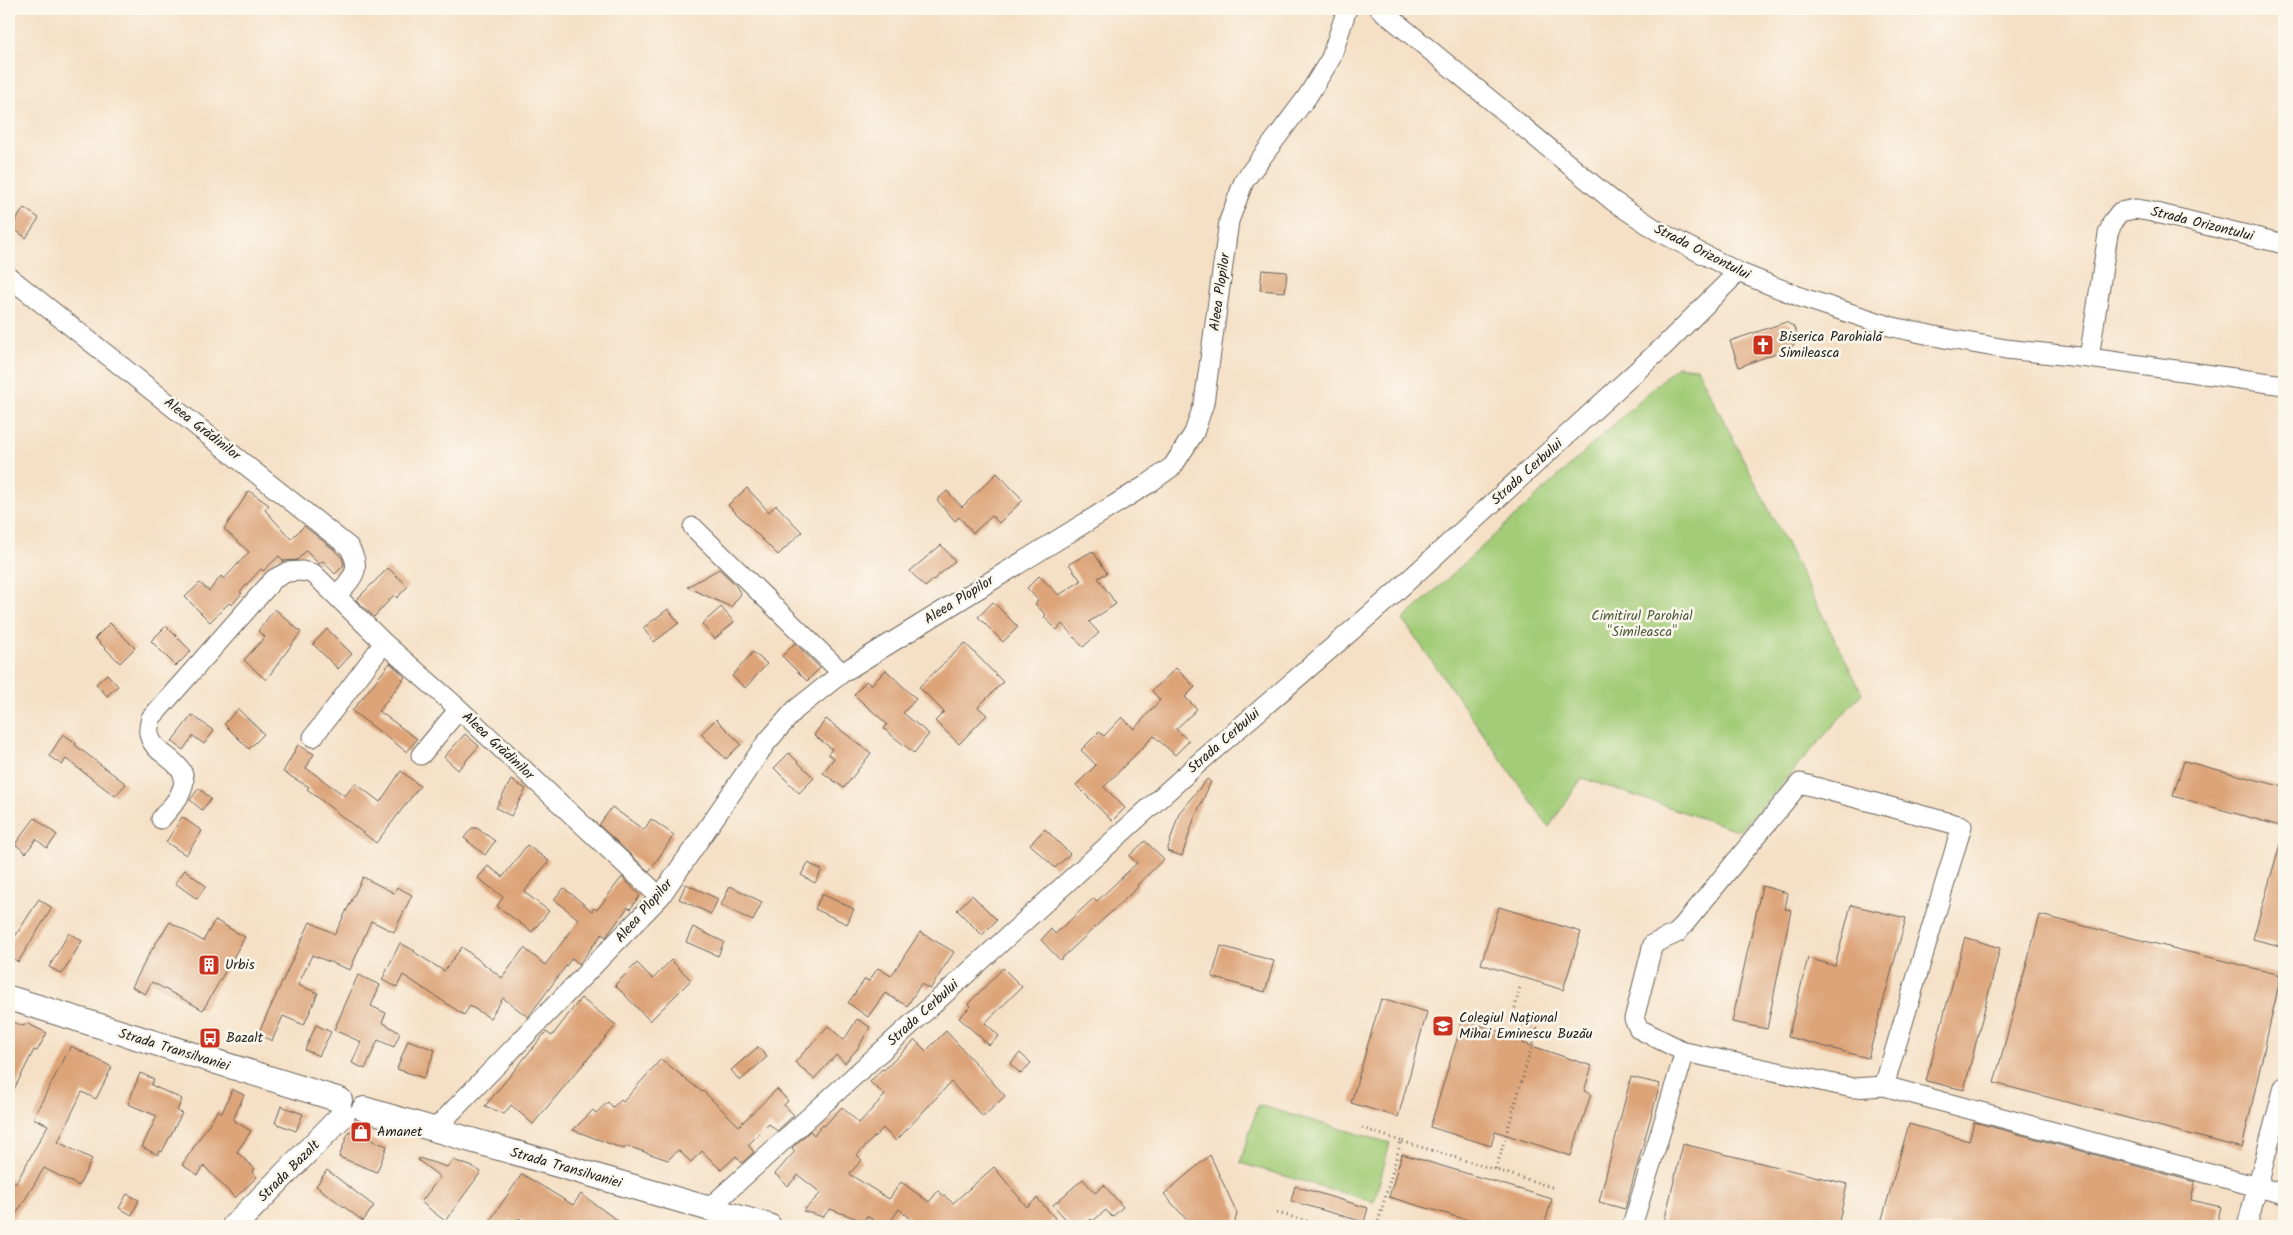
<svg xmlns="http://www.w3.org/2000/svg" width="2293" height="1235" font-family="Kalam,sans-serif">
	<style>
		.green { fill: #a2cc77; stroke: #5f744a }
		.building { fill: #dda479 }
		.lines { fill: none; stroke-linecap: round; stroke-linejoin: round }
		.minor-casing { stroke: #686158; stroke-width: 21 }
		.major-casing { stroke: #686158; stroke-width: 26 }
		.path { stroke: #686158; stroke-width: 3; stroke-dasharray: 1 4; stroke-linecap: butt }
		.minor { stroke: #fff; stroke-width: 19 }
		.major { stroke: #fff; stroke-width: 24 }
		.labels { text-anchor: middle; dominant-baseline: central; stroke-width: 5; stroke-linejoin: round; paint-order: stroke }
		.street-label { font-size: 14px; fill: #1c1c1c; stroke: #fbf7ec }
		.poi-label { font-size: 14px; fill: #1c1c1c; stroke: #fbf7ec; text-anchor: start }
		.park-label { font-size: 14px; fill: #4b5a3c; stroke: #fbf7ec }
	</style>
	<rect width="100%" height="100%" fill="#fbf7ec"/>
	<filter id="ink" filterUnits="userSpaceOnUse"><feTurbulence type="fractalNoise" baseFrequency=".02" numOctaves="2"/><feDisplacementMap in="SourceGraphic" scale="10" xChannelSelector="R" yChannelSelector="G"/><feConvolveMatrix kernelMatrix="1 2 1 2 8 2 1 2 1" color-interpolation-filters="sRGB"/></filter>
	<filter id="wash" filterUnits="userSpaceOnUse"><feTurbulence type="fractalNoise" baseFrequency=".0096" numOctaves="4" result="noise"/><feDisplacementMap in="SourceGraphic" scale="20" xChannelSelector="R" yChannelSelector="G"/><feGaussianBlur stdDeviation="1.12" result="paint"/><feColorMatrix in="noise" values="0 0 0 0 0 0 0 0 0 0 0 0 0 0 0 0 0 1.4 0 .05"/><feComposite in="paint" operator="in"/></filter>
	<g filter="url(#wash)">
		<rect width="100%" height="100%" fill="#f5e0c6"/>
		<path class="green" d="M1677,366L1697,368L1862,693L1740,831L1582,778L1549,827L1403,620Z
			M1258,1105L1390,1143L1374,1202L1240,1163Z"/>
		<g id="blocks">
			<path class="building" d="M24,208L39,218L26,238L11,227Z
				M1262,270L1287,272L1285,292L1260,290Z
				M1786,322L1793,326L1797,334V339L1792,347L1739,367L1730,341Z
				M997,473L1023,500L999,523L992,516L973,533L959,517L955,521L937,500L947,491L962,507Z
				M747,488L769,512L776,505L802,532L778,555L728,505Z
				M249,491L269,505L265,510L291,539L304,526L332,548L342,558L344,565L335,574L323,561L319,564L306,551L297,560L284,561L279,556L263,571L261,569L240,592L242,593L232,605L229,603L210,622L185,597L200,583L209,591L221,576L224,579L249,552L224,529Z
				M941,545L955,561L925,587L910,571Z
				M1093,551L1107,573L1098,578L1116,604L1089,622L1099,633L1083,647L1062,624L1057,630L1044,617L1046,615L1035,604L1038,600L1027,588L1039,576L1059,595L1081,581L1069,564Z
				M388,568L408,586L397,598L394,595L374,617L356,600Z
				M719,569L734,583L741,594L731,607L687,587Z
				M993,602L1018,627L1003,642L978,617Z
				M721,607L734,622L715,639L702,624Z
				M275,609L301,632L266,680L244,660L265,637L258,631Z
				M668,609L679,623L654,642L643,628Z
				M110,623L135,648L120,663L95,638Z
				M166,626L191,651L176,666L151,641Z
				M327,629L352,654L338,669L313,644Z
				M795,643L820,668L807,681L782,656Z
				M965,643L1003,682L978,707L987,715L959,744L935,721L944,712L919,687Z
				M753,652L767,664L745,688L732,676Z
				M390,663L405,677L379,711L417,739L407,752L352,711Z
				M1176,668L1195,687L1185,697L1197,709L1176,729L1189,741L1175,755L1154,736L1129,761L1104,787L1125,808L1112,821L1076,785L1096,765L1081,750L1099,732L1104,736L1122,717L1134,729L1160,700L1152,691Z
				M886,670L916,699L903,713L929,734L914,753L884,729L887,724L854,695L866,681L871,685Z
				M107,674L118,686L107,696L96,684Z
				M238,709L264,734L249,749L224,724Z
				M192,715L214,731L204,744L193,736L183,750L172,741Z
				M716,719L741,744L726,759L701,734Z
				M826,719L871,753L844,788L823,773L834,758L828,754L832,749L814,735Z
				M63,734L76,743L75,745L126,784L115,796L66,759L62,765L49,756Z
				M465,734L479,746L458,770L444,757Z
				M298,745L314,754L306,768L345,796L355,783L380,802L401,771L420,786L376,843L307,789L309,787L283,772Z
				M789,753L814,778L799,793L774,768Z
				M2184,761L2284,787V827L2173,796Z
				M1207,779L1211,782L1194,819L1182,856L1167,851L1179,813Z
				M511,780L526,789L511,816L496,808Z
				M199,788L211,799L202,810L190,800Z
				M612,807L644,830L651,819L674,835L649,872L599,825Z
				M182,817L202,831L186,855L166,842Z
				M35,818L57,835L47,848L36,839L26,853L15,844Z
				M472,828H477L495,841L485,855L464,838Z
				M1045,829L1070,854L1055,868L1030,844Z
				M1145,841L1164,859L1137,885L1138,887L1060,960L1041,940L1051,929L1055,934L1094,898L1097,901L1137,863L1129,856Z
				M2280,844L2284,845V947L2253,939Z
				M527,845L549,861L524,892L549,911L532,932L497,906L503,897L478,878L488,866L503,877Z
				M808,863L822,870L815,883L801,875Z
				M185,870L206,886L197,899L175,883Z
				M363,877L394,893L397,887L412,895L394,932L371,921L350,970L312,955L298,985L318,993L304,1025L283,1016L272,1041L258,1034L310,922L335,934Z
				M622,877L640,896L630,909L628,907L606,937L602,934L579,964L572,958L528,1017L503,998L490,1018L470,1006L464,1015L403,975L397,987L382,980L400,943L415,951L414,952L444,971L462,947L502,978L524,948L545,965L579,920L554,899L564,888L592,911L594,908L597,910Z
				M686,884L718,899L711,914L679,899Z
				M730,886L762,902L753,921L721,905Z
				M1762,886L1788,893L1785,909L1791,910L1767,1029L1732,1022Z
				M822,894L854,909L847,924L815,909Z
				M972,895L997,920L982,935L957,910Z
				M39,899L52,908L18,962L9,956V946Z
				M1851,905L1906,918L1868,1058L1788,1037L1808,958L1835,966Z
				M1499,907L1581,932L1563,990L1481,964Z
				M2040,915L2281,975L2242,1148L1994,1083Z
				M215,920L245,937L203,1010L152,982L145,994L132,987L149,954L170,922L203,941Z
				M693,927L724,942L718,956L686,942Z
				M920,932L954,952L930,989L921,984L907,1006L885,993L868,1017L848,1003L865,979L869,981L878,968L891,976Z
				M69,933L82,941L62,974L49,967Z
				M1965,937L2000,948L1964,1090L1926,1081Z
				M1221,946L1274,961L1265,992L1212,977Z
				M671,960L691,980L650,1021L615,985L637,963L653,979Z
				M1003,968L1022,987L985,1023L999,1036L989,1045L959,1018L971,1006L968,1004Z
				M358,975L380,985L371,1006L386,1013L382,1022L400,1033L394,1047L378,1040L365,1069L352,1063L361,1042L334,1030Z
				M581,998L616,1025L533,1124L511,1105L504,1114L485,1106L546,1032L552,1036Z
				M1381,999L1427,1012L1398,1117L1351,1103Z
				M857,1019L870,1027L858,1048L845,1063L836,1055L814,1079L795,1062L828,1026L844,1040Z
				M1463,1020L1524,1039L1523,1043L1592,1066L1584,1091L1591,1094L1571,1156L1495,1131L1491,1146L1430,1127Z
				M9,1021L24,1026L26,1023L47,1033L37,1051L34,1050L9,1099Z
				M316,1025L331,1032L319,1056L305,1050Z
				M946,1031L1005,1096L983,1117L951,1082L896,1141L883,1128L857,1155L862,1160L849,1174L889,1199L901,1182L929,1202L938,1191L953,1203L994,1167L1027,1207L1037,1198L1055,1218L1045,1226H938L930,1219L924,1226H920L899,1209L890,1222L887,1220L882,1226L867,1216L863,1221L830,1209L823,1217L803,1211L821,1193L798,1175L788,1186L775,1174L795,1151L792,1148L810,1131L814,1135L823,1125L824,1126L842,1107L859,1123L885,1095L870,1082L882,1069L884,1070L915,1040L926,1051Z
				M408,1040L435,1050L424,1078L397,1069Z
				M71,1046L112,1067L96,1099L82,1092L58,1142L92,1159L79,1186L44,1168L9,1226V1178L16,1183L48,1125L33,1118Z
				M758,1047L767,1057L740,1081L731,1070Z
				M1020,1053L1031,1063L1021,1074L1010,1064Z
				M661,1059L702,1092L703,1091L739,1126L777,1089L788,1101L784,1105L794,1115L777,1131L769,1124L748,1145L754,1152L742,1163L736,1156L721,1170L702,1151L691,1162L678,1150L668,1160L627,1146L624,1149L573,1130L593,1110L596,1113L608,1102L613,1107L621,1100L623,1102Z
				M140,1073L154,1079L151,1085L182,1099L177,1111L182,1113L162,1152L160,1151L158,1155L142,1147L157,1116L128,1104Z
				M1631,1077L1660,1084L1625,1209L1599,1202Z
				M232,1089L244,1095L233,1120L251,1131L237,1152L255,1169L252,1172L257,1177L235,1198L204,1166L198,1175L182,1165L218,1110L222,1113Z
				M281,1106L303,1114L296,1131L275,1123Z
				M1974,1122L2195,1182L2191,1200L2221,1207L2216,1226H1880L1909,1124L1969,1141Z
				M349,1131L387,1146L377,1172L339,1157Z
				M1683,1144L1847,1184L1838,1226H1663Z
				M1402,1154L1552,1199L1544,1226H1488L1389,1197Z
				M1210,1155L1237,1213L1234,1226H1192L1164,1194Z
				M419,1158L447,1167L453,1160L473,1167L481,1172L445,1221L421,1202L440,1177L418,1160Z
				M327,1170L374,1206L363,1221L316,1186Z
				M522,1174L573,1205L581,1194L625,1226H532L519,1218L516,1222L510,1219L505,1226H486Z
				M1083,1179L1095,1193L1104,1185L1123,1207L1112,1217L1106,1210L1093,1221L1091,1219L1083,1226H1072L1053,1205Z
				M1295,1186L1368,1208L1364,1222L1291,1201Z
				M127,1194L139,1200L132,1215L119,1208Z"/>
		</g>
	</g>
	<g filter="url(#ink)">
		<use href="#blocks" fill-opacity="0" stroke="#686158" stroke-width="1"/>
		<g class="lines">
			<g class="minor-casing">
				<path id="minor" d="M1380,9L1613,201L1658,231L1738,272L1803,298L1893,327L1949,339L2006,349L2089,358L2284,385
					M9,277L349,547C363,570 353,577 337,595
					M2089,358L2108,234L2113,221L2120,212L2135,209L2148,211L2284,244
					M693,527L842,673
					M313,737L384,643
					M421,755L459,709
					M161,819C167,811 176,803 180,794C197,760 152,759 149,733C148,728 150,723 151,718L274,579L287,572L302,571L314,574L384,643L459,709L660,897
					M1884,1086L1962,826L1800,783L1677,933L1653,944L1634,1019L1639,1029L1685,1052L1853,1088L1884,1086L2284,1194
					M435,1129L660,897L766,743L795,710L842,673L1148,484L1173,466L1194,433L1204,403L1229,221L1244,181L1307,97L1331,58L1347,9
					M708,1209L1193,768L1387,600L1664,346L1738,272
					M1632,1226L1685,1052
					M2247,1226L2284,1087"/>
			</g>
			<g class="major-casing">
				<path id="major" d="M9,998L340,1100
					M364,1109L769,1226
					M234,1226L343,1115"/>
			</g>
			<path class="path" d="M1362,1128L1401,1141
				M1496,1169L1537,1029L1512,1021L1520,986
				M1277,1213L1327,1226
				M1377,1226L1401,1141L1555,1188"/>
			<use href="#minor" class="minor"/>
			<use href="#major" class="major"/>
		</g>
	</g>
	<defs>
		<g id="church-square" transform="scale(1.125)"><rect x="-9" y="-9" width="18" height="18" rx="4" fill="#c8321e" stroke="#fbf7ec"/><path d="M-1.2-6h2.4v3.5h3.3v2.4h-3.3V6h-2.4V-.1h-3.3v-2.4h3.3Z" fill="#fff"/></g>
		<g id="building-square" transform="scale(1.125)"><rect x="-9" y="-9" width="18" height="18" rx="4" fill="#c8321e" stroke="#fbf7ec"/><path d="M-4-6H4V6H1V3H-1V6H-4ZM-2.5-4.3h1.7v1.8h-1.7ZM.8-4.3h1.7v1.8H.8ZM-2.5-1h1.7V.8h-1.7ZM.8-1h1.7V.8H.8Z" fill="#fff"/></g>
		<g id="school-square" transform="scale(1.125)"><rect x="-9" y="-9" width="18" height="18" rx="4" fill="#c8321e" stroke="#fbf7ec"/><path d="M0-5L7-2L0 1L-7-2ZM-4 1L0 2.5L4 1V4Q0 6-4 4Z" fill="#fff"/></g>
		<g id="bus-square" transform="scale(1.125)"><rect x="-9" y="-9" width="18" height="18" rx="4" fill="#c8321e" stroke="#fbf7ec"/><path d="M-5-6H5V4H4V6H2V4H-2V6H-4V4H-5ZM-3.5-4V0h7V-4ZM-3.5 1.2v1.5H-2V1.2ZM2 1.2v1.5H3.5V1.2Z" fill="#fff"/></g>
		<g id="shop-square" transform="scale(1.125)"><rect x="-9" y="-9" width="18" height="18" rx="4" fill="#c8321e" stroke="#fbf7ec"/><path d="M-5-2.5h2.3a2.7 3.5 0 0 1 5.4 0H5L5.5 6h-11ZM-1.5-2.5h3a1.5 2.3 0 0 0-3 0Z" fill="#fff"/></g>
	</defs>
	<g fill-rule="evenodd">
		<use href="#church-square" x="1763" y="345"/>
		<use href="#building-square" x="209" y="965"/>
		<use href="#school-square" x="1443" y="1026"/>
		<use href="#bus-square" x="210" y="1038"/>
		<use href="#shop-square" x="361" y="1132"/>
	</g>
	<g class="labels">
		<g class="street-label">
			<text transform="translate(2202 224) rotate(14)">Strada Orizontului</text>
			<text transform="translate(1702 252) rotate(27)">Strada Orizontului</text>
			<text transform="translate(1220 292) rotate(-82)">Aleea Plopilor</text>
			<text transform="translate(202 429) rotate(38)">Aleea Grădinilor</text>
			<text transform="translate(1527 472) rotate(-42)">Strada Cerbului</text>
			<text transform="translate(959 600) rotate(-32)">Aleea Plopilor</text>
			<text transform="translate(1224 741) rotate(-41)">Strada Cerbului</text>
			<text transform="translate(498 746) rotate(43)">Aleea Grădinilor</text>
			<text transform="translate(644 911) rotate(-49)">Aleea Plopilor</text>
			<text transform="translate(923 1013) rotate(-42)">Strada Cerbului</text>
			<text transform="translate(174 1050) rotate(17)">Strada Transilvaniei</text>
			<text transform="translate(566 1168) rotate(16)">Strada Transilvaniei</text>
			<text transform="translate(289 1171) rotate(-45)">Strada Bazalt</text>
		</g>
		<g class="poi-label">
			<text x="1779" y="337">Biserica Parohială<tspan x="1779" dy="16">Simileasca</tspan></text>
			<text x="225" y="965">Urbis</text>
			<text x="1459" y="1018">Colegiul Național<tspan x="1459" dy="16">Mihai Eminescu Buzău</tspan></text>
			<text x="226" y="1038">Bazalt</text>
			<text x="377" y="1132">Amanet</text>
		</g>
		<g class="park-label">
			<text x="1642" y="616">Cimitirul Parohial<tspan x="1642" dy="16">"Simileasca"</tspan></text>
		</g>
	</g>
	<rect width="2293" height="1235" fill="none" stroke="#fbf7ec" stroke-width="30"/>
</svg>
